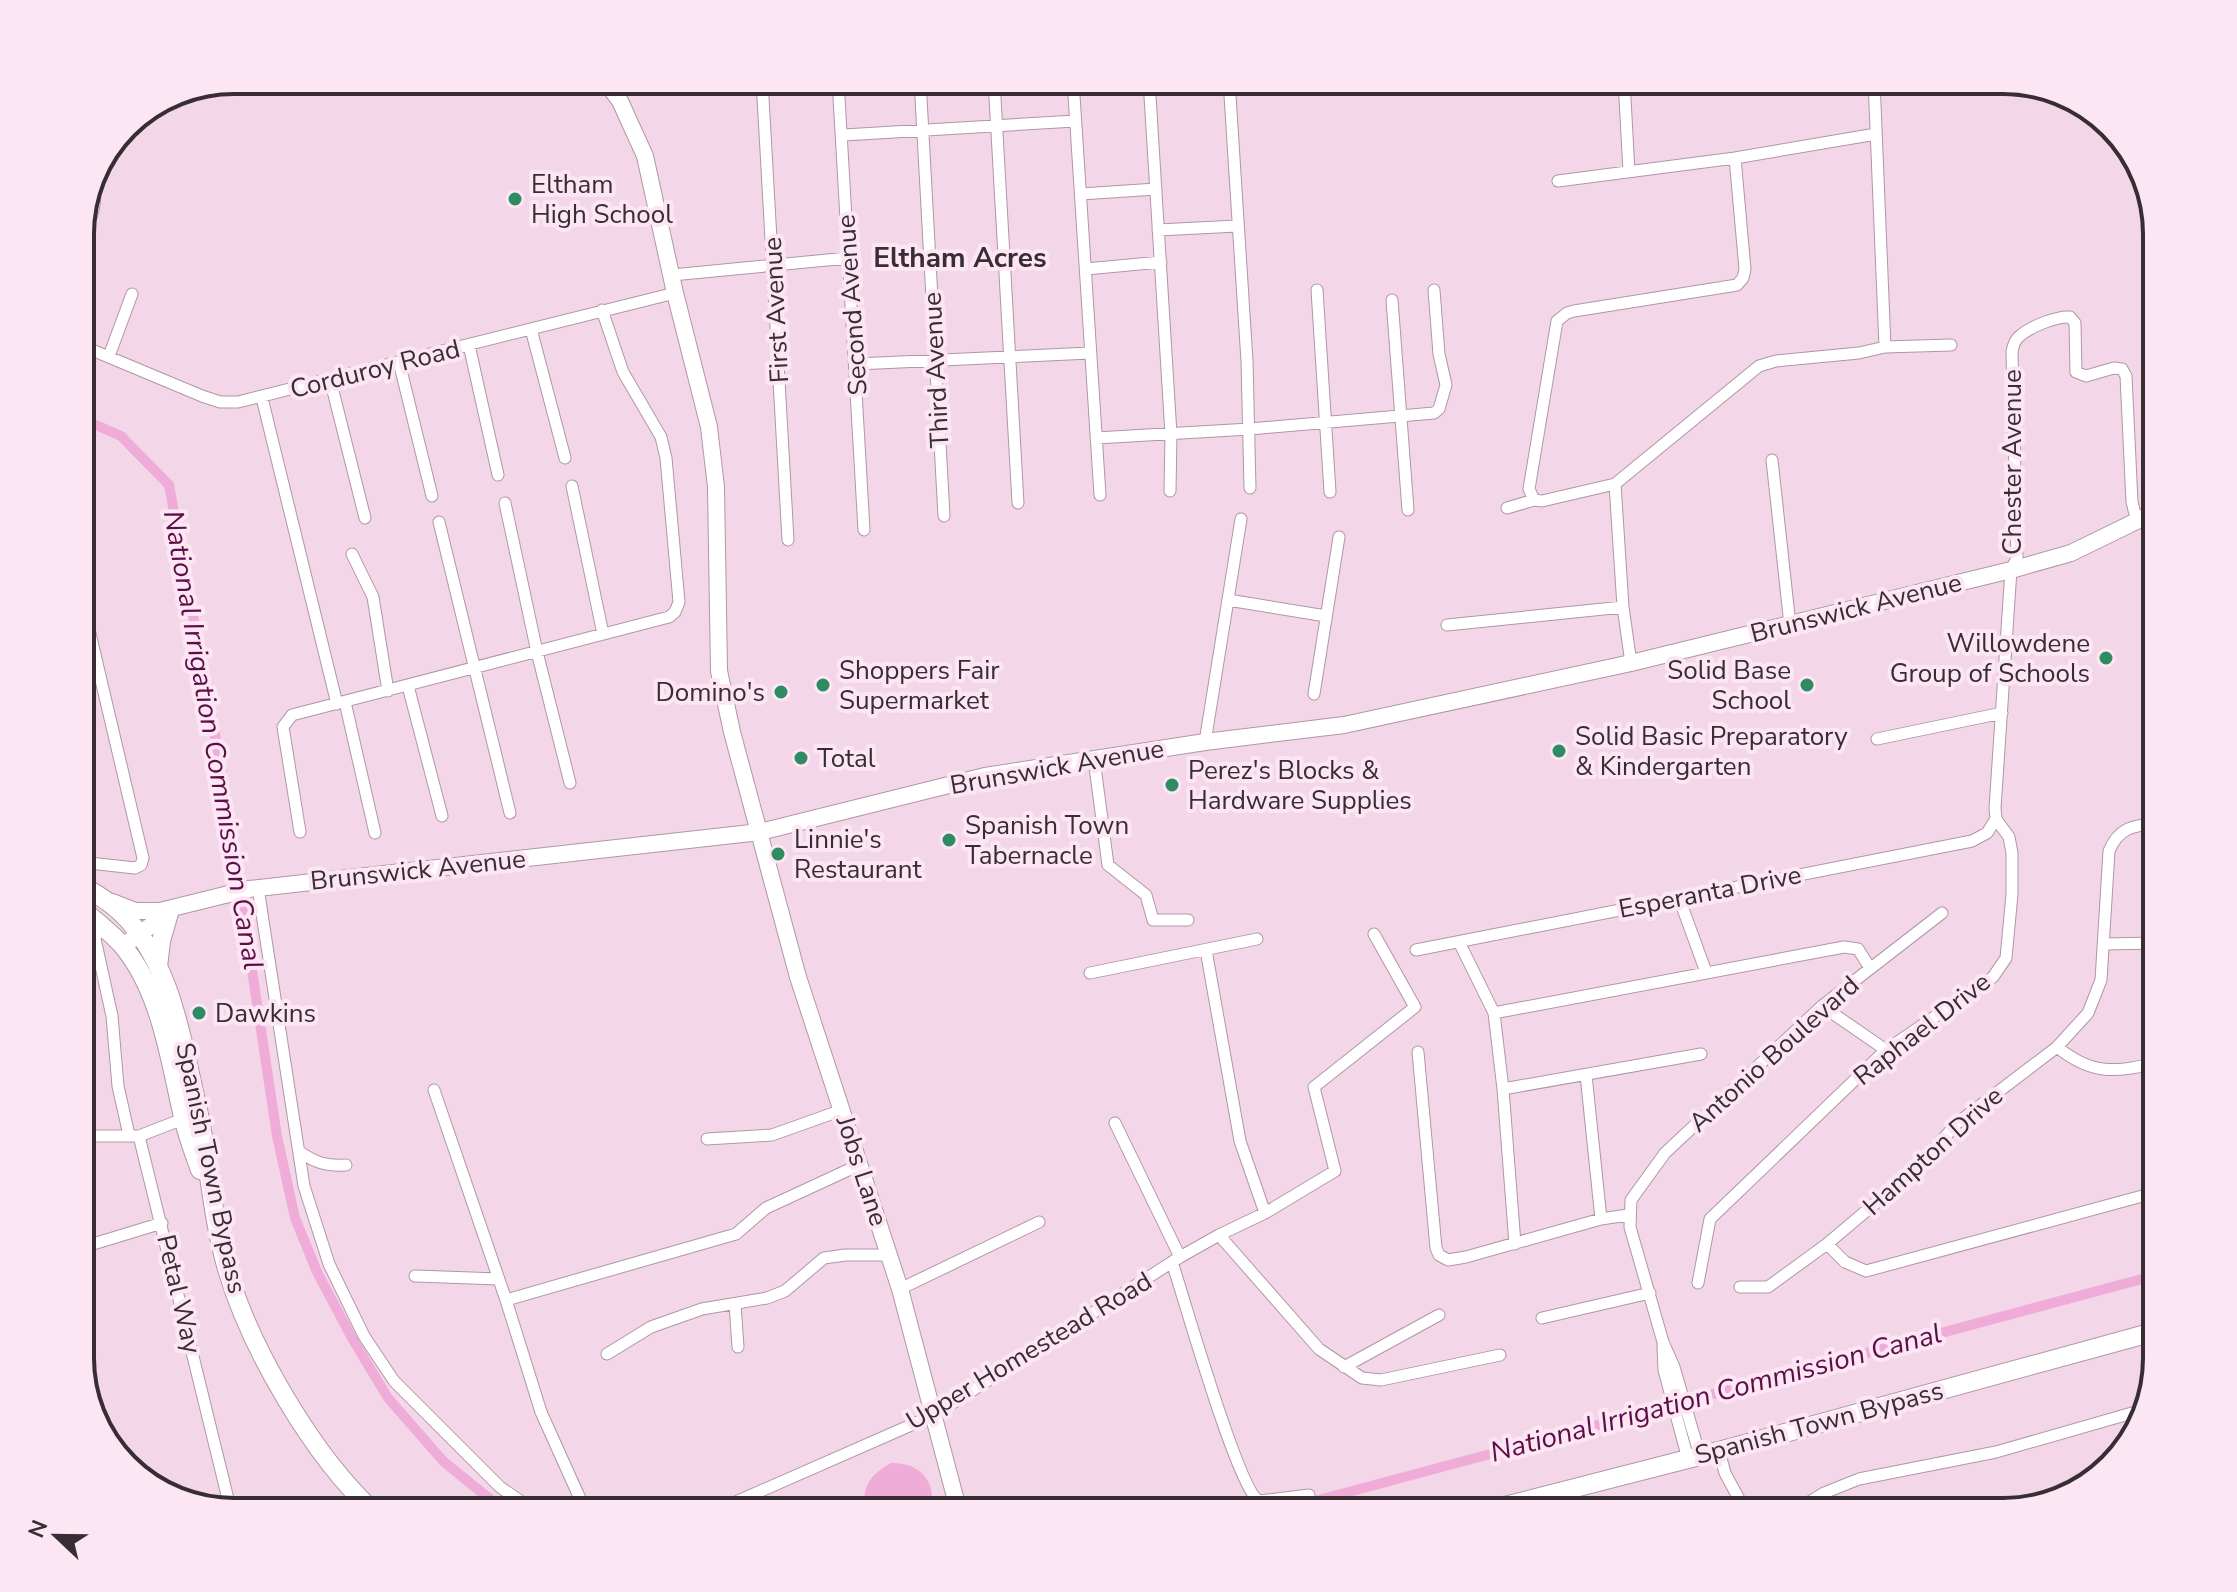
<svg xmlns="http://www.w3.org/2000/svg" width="2237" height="1592" font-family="'Nunito Sans',sans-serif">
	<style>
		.water { fill: #f0acd8 }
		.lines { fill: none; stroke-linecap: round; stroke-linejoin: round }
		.canal { stroke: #f0acd8; stroke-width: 10 }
		.street-casing { stroke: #b096a6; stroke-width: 13 }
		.secondary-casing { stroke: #b096a6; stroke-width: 18 }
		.primary-casing { stroke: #b096a6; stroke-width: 20 }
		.street { stroke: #fff; stroke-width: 11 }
		.secondary { stroke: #fff; stroke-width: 16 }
		.primary { stroke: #fff; stroke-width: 18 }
		.poi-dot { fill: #2e8b62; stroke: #fde6f4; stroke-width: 3 }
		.labels { text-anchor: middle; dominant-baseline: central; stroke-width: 8; stroke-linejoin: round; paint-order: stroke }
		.poi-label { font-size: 26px; fill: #372d33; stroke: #fde6f4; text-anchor: start }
		.street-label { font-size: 26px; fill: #372d33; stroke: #fde6f4 }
		.neighbourhood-label { font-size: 28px; font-weight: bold; fill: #372d33; stroke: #fde6f4 }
		.water-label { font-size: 28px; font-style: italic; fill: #5c0e48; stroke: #fde6f4 }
		.rim { fill: none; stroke: #372d33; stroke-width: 4 }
	</style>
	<rect width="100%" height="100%" fill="#f3d7e8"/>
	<path class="water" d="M891,1463C921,1462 938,1483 930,1512H867C859,1488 871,1474 891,1463Z"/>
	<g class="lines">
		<path class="canal" d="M80,418L121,436L169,485L223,778L277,1136L295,1218L317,1272L353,1340L388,1398L444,1462L506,1512
			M1274,1512L2157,1275"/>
		<g class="street-casing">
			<path id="street" d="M762,80L788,540
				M838,80L864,530
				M920,80L944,516
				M994,80L1018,503
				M1073,80L1100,495
				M1149,80L1171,434L1170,491
				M1229,80L1247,361L1250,488
				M1624,80L1629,172
				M1874,80L1885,347
				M844,135L1075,121
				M1558,181L1735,158L1876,134
				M1081,194L1156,189
				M1158,230L1237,226
				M80,245C89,223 100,203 92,179
				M1086,269L1161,262
				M672,275L848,258
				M1317,290L1330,492
				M1392,300L1408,510
				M531,329L565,458
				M80,345L202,396L220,402H238L675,293
				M469,345L498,475
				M109,356L132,294
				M399,362L432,496
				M857,364L1090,353
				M330,379L365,518
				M262,398L337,704
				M1096,438L1250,429L1434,413L1439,409L1446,385L1439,354L1434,290
				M1772,460L1790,625
				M1615,484L1623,607L1631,663
				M572,486L603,634
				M1534,500L1529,489L1557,321L1567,313L1574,311L1737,285L1743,278L1745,269L1735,158
				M505,503L537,652L570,783
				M1507,508L1534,500L1542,501L1615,484L1759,366L1776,361L1859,353L1885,347L1951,345
				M439,522L510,813
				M352,554L373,597L388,691
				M1228,600L1326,616
				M1447,625L1623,607
				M408,686L442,816
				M1314,694L1339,537
				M345,702L375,833
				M1877,739L2002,713
				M1205,742L1241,519
				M1094,759L1108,865L1146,895L1153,920H1188
				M300,832L283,727L292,715L669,617L675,612L679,602L666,458L661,437L623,372L602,310
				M80,862L135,868L141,865L143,858L80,591
				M258,888L304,1186L329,1264L364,1336L394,1381L500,1487L536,1512
				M1679,898L1706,972
				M99,923L95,939L112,1016L118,1086L129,1135
				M80,929L95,939
				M1459,942L1494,1013L1503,1089L1515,1244
				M2105,944L2157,943
				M1206,950L1240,1141L1265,1213
				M1416,950L1972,841L1987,833L1996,819
				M1090,973L1257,939
				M1822,1006L1886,1050
				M1494,1013L1844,947L1858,949L1870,968
				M2057,1047C2093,1076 2115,1072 2157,1063
				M1418,1052L1436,1248L1439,1255L1448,1260L1466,1257L1601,1219L1628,1215
				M1586,1075L1601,1219
				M1503,1089L1701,1054
				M434,1090L506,1300L541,1412L586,1512
				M1115,1123L1180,1257
				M80,1136H139L183,1119
				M139,1136L229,1503L228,1510
				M707,1139L772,1135L842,1110
				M300,1152C316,1163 326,1166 346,1165
				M1219,1235L1319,1349L1362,1378L1381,1380L1500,1355
				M1827,1244L1845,1262L1866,1271L2157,1192
				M80,1248L162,1223
				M1172,1262C1184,1298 1238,1490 1259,1501L1309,1495
				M415,1276L499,1279
				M1698,1283L1710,1219L1886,1050L1993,977L2006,958L2012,894V853L2009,837L1996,819L1995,808L2011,570L2017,558L2012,352C2013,345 2015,339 2021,335C2032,326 2057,316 2070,317L2075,323L2076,372L2086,376L2114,368L2122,369L2126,376L2132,502L2137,522
				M1740,1287H1768L1827,1244L1923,1163L1956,1124L2057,1047L2088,1013L2101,980L2109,851C2119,827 2133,826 2157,823
				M900,1289L1039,1222
				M506,1300L736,1234L766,1208L859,1165
				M735,1304L738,1347
				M1542,1318L1650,1293
				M1663,1346L1664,1370L1688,1459
				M607,1354L651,1327L702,1309L767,1298L785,1291L824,1258L845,1255H889
				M1344,1367L1439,1315
				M1719,1451L1725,1473L1746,1512
				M1700,1456L1674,1367L1663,1342L1630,1227L1631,1200L1665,1153L1822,1006L1942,913
				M713,1512L934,1415L1180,1257L1219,1235L1265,1213L1335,1171L1314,1087L1415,1007L1374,934
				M1793,1512L1824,1493L1859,1479L1996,1452L2139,1411"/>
		</g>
		<g class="secondary-casing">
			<path id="secondary" d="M604,80L620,101L645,156L675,293L709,427L716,487L719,671L732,732L798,977L900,1289L959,1512
				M112,902L135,911H160L249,889L760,832L985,776L1205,742L1344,725L1631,663L2011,570L2071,553L2157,511
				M123,946L171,911"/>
		</g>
		<g class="primary-casing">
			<path id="primary" d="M80,884C98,895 115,905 129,921C163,960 176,1011 187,1060C192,1084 198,1107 202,1131C210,1177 214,1225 227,1269C250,1348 313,1456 374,1512
				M80,908C95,920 109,931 122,945C161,991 170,1061 183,1117C187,1135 194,1153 200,1170
				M158,967L161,941L169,913
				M1481,1512L1719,1451L2157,1331"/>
		</g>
		<use href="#street" class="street"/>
		<use href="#secondary" class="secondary"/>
		<use href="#primary" class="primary"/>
	</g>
	<g class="poi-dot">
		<circle cx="515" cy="199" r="8"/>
		<circle cx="2106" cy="658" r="8"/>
		<circle cx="823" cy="685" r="8"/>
		<circle cx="1807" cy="685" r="8"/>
		<circle cx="781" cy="692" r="8"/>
		<circle cx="1559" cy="751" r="8"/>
		<circle cx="801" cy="758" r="8"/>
		<circle cx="1172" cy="785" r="8"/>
		<circle cx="949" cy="840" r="8"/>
		<circle cx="778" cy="854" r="8"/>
		<circle cx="199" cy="1013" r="8"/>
	</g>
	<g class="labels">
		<g class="poi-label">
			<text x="531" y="184">Eltham<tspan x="531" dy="30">High School</tspan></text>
			<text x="2090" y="643" text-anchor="end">Willowdene<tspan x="2090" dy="30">Group of Schools</tspan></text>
			<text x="839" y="670">Shoppers Fair<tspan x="839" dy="30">Supermarket</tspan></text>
			<text x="1791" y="670" text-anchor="end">Solid Base<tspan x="1791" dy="30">School</tspan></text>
			<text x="765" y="692" text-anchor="end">Domino's</text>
			<text x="1575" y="736">Solid Basic Preparatory<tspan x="1575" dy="30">&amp; Kindergarten</tspan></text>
			<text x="817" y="758">Total</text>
			<text x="1188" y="770">Perez's Blocks &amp;<tspan x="1188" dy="30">Hardware Supplies</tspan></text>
			<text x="965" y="825">Spanish Town<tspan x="965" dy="30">Tabernacle</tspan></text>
			<text x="794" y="839">Linnie's<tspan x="794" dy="30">Restaurant</tspan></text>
			<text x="215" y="1013">Dawkins</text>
		</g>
		<g class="street-label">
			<text transform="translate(852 305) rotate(-94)">Second Avenue</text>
			<text transform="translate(776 310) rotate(-93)">First Avenue</text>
			<text transform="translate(375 369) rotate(-14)">Corduroy Road</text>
			<text transform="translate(936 370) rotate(-93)">Third Avenue</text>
			<text transform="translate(2012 462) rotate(-90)">Chester Avenue</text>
			<text transform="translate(1856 608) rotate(-14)">Brunswick Avenue</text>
			<text transform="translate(1057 767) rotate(-10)">Brunswick Avenue</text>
			<text transform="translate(418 870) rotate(-6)">Brunswick Avenue</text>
			<text transform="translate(1710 892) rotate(-11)">Esperanta Drive</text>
			<text transform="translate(1922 1029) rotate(-38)">Raphael Drive</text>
			<text transform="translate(1774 1054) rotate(-42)">Antonio Boulevard</text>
			<text transform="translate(1933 1151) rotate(-42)">Hampton Drive</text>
			<text transform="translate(211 1168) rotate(78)">Spanish Town Bypass</text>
			<text transform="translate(862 1171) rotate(72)">Jobs Lane</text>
			<text transform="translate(179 1294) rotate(77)">Petal Way</text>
			<text transform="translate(1029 1351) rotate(-31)">Upper Homestead Road</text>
			<text transform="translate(1819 1423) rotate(-15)">Spanish Town Bypass</text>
		</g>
		<g class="neighbourhood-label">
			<text x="960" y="258">Eltham Acres</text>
		</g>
		<g class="water-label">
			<text transform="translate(213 740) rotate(80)">National Irrigation Commission Canal</text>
			<text transform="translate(1716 1393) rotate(-15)">National Irrigation Commission Canal</text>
		</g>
	</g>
	<path d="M0 0H2237V1592H0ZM234 94H2003A140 140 0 0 1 2143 234V1358A140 140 0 0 1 2003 1498H234A140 140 0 0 1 94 1358V234A140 140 0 0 1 234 94Z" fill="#fde6f4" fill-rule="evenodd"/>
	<path class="rim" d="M234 94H2003A140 140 0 0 1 2143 234V1358A140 140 0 0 1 2003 1498H234A140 140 0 0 1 94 1358V234A140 140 0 0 1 234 94Z"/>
	<g transform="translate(56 1536) rotate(292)" stroke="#fde6f4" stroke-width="6" paint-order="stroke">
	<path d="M0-6L14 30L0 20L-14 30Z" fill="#372d33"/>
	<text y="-12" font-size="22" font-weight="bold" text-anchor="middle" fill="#372d33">N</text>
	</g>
</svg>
